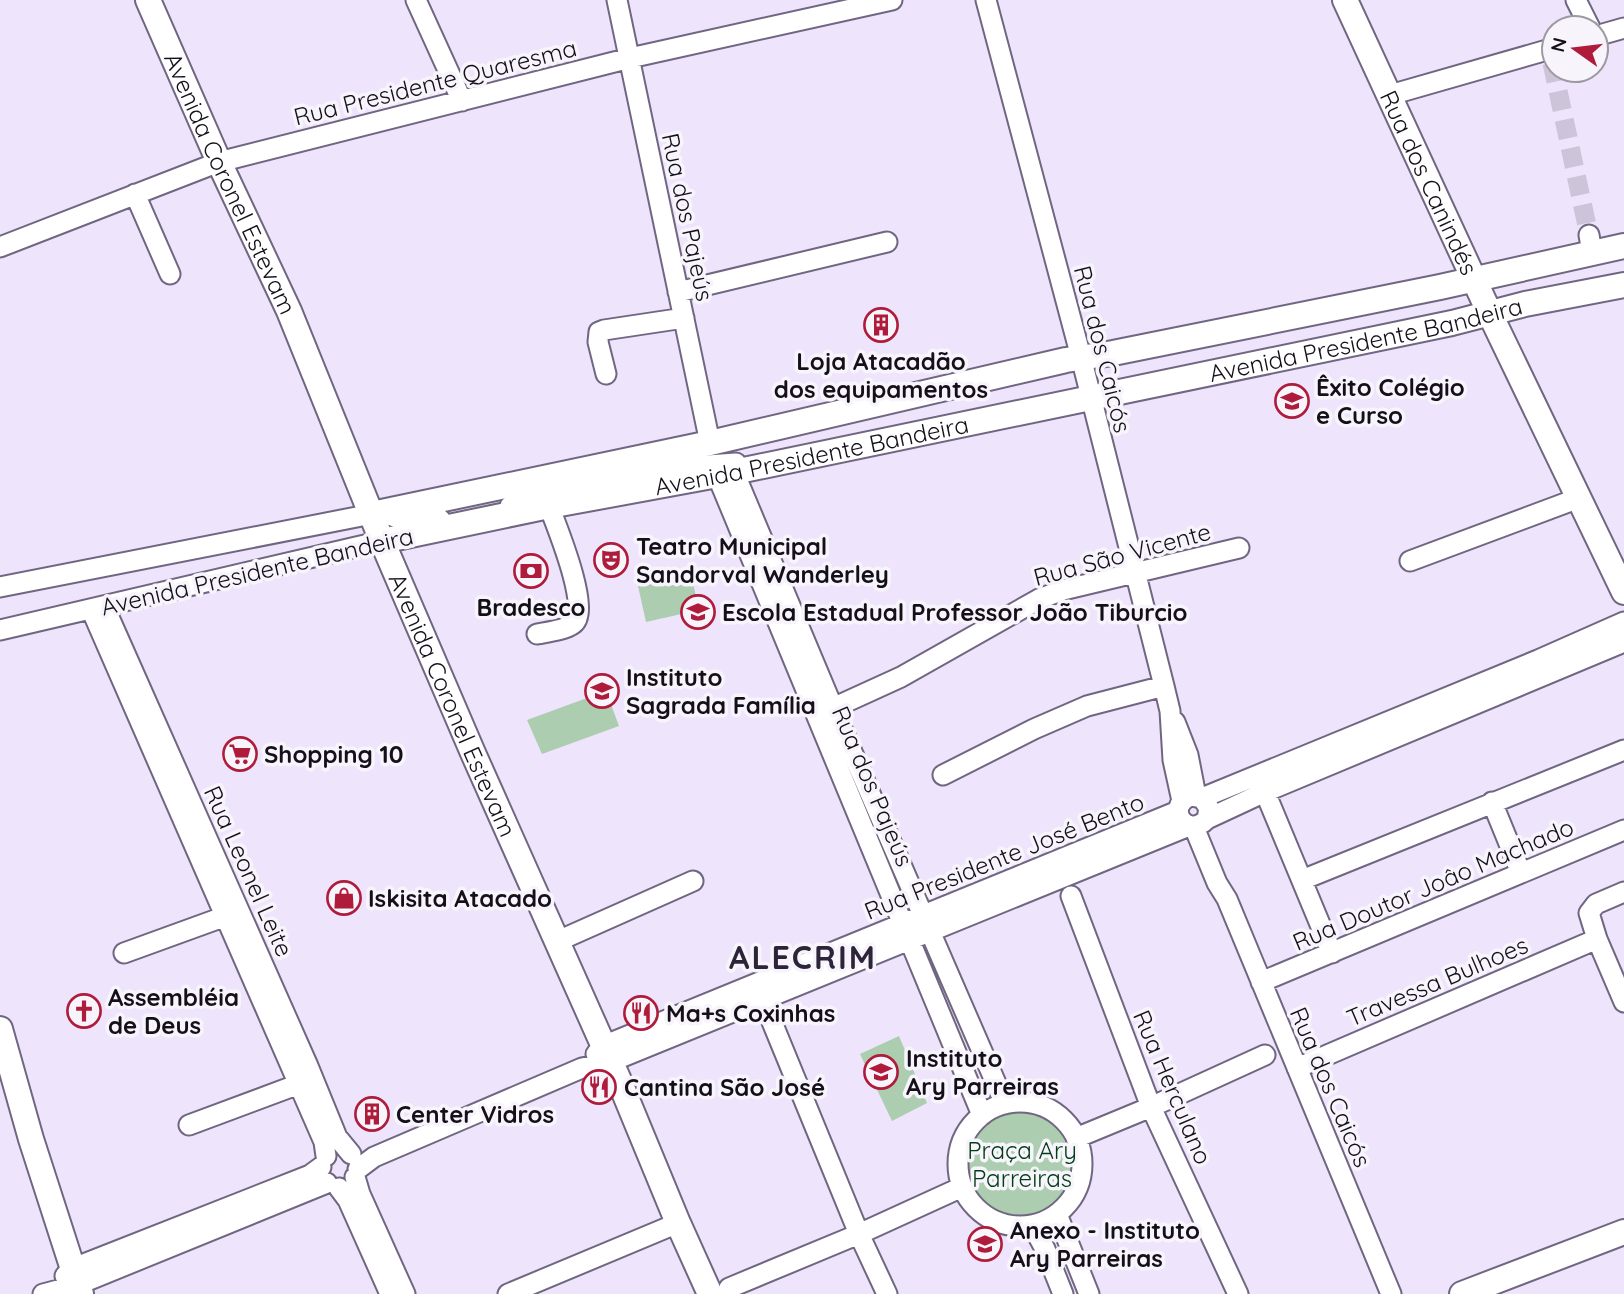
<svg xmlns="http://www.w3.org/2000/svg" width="1624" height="1294" font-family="Quicksand,sans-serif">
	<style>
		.green { fill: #accdb0 }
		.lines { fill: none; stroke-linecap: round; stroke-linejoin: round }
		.minor-tunnel { stroke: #cdc4da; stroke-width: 19; stroke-dasharray: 19 10; stroke-linecap: butt }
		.minor-casing { stroke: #716681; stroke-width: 23 }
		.major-casing { stroke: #716681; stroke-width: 28 }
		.minor { stroke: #fff; stroke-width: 19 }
		.major { stroke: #fff; stroke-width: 24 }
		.labels { text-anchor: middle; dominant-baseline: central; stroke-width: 7; stroke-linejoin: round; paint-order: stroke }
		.street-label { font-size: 24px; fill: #140f19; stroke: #f7f5fb }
		.poi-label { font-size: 24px; font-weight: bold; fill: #140f19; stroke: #f7f5fb; text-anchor: start }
		.park-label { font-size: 24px; fill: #003c15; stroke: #f7f5fb }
		.district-label { font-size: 32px; font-weight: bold; letter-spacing: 2px; fill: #2d243a; stroke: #f7f5fb }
	</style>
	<rect width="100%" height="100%" fill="#eee4fc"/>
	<path class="green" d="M691,574L699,610L646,622L638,586Z
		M606,691L619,726L542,754L527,720Z
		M899,1036L927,1103L892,1121L860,1054Z
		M963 1164a59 59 0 1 1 118 0a59 59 0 1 1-118 0Z"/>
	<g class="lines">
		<path class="minor-tunnel" d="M1552,63L1589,235"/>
		<g class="minor-casing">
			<path id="minor" d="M416,0L462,101
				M617,0L710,443
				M986,0L1081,357L1164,686L1170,711L1173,760L1182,801
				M1576,0L1590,28
				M1596,36L1624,28
				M1390,95L1554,48
				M135,194L170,274
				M1589,235L1592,252
				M0,247L219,162L630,58L892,0
				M678,292L887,242
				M606,374L598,342L599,332L604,330L684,318
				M734,472L833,708L1005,1104
				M717,475L982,1115
				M510,506C531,501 544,490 559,475
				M383,512C403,522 418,524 440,519
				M1410,561L1579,498
				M0,587L372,514
				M104,606L308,1066L337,1137L351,1154
				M91,609L324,1142L326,1156
				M0,630L382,541
				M537,634C547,632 565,630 573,624C592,611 556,525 549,506L567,489L589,483L667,468L736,463
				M833,708L901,677L1039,599L1063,590L1239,548
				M1175,722L1188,755L1196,796
				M943,775L1034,729L1087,706L1164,686
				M1265,792L1332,953
				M1202,798L1538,660L1624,622
				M1492,802L1521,873
				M1207,819L1209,808L1202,798L1190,796C1164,808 1187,840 1207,819L1265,792L1624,642
				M1194,827L1217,883L1227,899L1391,1294
				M1302,880L1624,750
				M1624,892L1596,904L1589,913L1597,939L1624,1002
				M1071,896L1151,1107L1238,1294
				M558,941L693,881
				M124,953L226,916
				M1261,982L1624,830
				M772,1022L859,1234L887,1294
				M596,1054L603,1046L1178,811
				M1297,1068L1597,939
				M958 1164a62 62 0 1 1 124 0a62 62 0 1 1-124 0Z
				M189,1125L299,1084
				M1076,1138L1151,1107L1265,1055
				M358,1169L374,1157L582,1068L610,1062L1189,826
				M355,1177L360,1194L405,1294
				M339,1188L348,1200L390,1294
				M1057,1214L1089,1294
				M1032,1225L1045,1249L1063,1294
				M65,1276L71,1269L310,1175L321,1167
				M729,1288L859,1234L962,1187
				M43,1294L77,1285L327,1183
				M508,1294L678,1223"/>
		</g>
		<g class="major-casing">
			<g id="major">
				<path id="s1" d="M148,0L219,162L289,311L382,541L473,753L621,1085L678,1223L710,1294"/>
				<path id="s2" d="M1345,0L1490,314L1624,592"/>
				<path d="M372,514L710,443L1066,360L1113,353L1440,287L1624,246"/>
				<path id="s3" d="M382,541L549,506L734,472L1452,323L1525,304L1624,285"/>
				<path d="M0,1029L31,1139L81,1294"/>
				<path d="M1462,1294L1624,1232"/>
			</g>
		</g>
		<use href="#minor" class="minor"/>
		<use href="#major" class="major"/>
	</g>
	<defs>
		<g id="building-ring" transform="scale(1.75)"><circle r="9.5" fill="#f7f5fb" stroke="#af1c3b" stroke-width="1.5"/><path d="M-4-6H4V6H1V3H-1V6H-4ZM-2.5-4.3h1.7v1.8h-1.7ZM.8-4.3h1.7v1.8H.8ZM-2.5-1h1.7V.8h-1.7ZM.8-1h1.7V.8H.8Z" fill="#af1c3b"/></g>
		<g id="school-ring" transform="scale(1.75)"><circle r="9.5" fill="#f7f5fb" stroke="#af1c3b" stroke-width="1.5"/><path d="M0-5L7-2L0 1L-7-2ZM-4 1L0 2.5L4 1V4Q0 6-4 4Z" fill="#af1c3b"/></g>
		<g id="theatre-ring" transform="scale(1.75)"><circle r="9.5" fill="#f7f5fb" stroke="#af1c3b" stroke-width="1.5"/><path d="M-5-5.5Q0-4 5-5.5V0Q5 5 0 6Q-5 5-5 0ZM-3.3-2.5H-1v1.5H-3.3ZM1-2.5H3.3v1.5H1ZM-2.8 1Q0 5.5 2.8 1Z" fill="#af1c3b"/></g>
		<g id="bank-ring" transform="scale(1.75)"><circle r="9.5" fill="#f7f5fb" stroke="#af1c3b" stroke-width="1.5"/><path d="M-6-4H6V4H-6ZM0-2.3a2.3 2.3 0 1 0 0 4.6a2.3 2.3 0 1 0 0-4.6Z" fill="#af1c3b"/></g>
		<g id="supermarket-ring" transform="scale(1.75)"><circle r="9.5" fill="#f7f5fb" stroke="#af1c3b" stroke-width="1.5"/><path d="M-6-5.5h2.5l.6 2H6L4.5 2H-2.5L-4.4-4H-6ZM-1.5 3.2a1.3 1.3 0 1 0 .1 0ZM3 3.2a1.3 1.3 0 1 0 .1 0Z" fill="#af1c3b"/></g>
		<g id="shop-ring" transform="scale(1.75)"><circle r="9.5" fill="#f7f5fb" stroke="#af1c3b" stroke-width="1.5"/><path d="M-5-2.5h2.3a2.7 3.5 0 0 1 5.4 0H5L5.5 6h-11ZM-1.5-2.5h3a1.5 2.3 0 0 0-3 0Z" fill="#af1c3b"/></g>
		<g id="church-ring" transform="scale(1.75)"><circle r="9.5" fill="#f7f5fb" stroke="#af1c3b" stroke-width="1.5"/><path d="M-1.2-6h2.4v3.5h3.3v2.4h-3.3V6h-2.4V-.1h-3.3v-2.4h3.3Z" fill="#af1c3b"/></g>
		<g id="restaurant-ring" transform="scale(1.75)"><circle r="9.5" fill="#f7f5fb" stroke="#af1c3b" stroke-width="1.5"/><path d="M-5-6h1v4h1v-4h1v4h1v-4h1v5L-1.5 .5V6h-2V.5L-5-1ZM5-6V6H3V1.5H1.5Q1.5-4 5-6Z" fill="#af1c3b"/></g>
	</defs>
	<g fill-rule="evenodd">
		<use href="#building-ring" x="881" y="325"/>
		<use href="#school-ring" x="1292" y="401"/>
		<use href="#theatre-ring" x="611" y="560"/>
		<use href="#bank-ring" x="531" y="571"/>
		<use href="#school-ring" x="698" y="612"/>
		<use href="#school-ring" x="602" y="691"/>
		<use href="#supermarket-ring" x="240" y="754"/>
		<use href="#shop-ring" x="344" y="898"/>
		<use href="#church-ring" x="84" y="1011"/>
		<use href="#restaurant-ring" x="641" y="1013"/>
		<use href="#school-ring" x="881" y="1072"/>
		<use href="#restaurant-ring" x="599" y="1087"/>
		<use href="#building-ring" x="372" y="1114"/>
		<use href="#school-ring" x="985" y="1244"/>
	</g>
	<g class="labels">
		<g class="street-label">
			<text transform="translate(435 82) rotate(-14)">Rua Presidente Quaresma</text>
			<text stroke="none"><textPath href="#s2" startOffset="201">Rua dos Canindés</textPath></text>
			<text stroke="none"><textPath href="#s1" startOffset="201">Avenida Coronel Estevam</textPath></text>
			<text transform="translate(688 217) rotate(78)">Rua dos Pajeús</text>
			<text stroke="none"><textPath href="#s3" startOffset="1004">Avenida Presidente Bandeira</textPath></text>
			<text transform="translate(1103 349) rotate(76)">Rua dos Caicós</text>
			<text stroke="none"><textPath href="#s3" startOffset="438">Avenida Presidente Bandeira</textPath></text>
			<text transform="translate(1122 554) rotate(-15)">Rua São Vicente</text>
			<text transform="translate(257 571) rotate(-13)">Avenida Presidente Bandeira</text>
			<text stroke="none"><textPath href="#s1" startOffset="768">Avenida Coronel Estevam</textPath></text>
			<text transform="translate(873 786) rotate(67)">Rua dos Pajeús</text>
			<text transform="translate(1004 856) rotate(-22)">Rua Presidente José Bento</text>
			<text transform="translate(249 871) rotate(66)">Rua Leonel Leite</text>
			<text transform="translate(1433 884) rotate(-23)">Rua Doutor Joâo Machado</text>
			<text transform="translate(1437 981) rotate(-23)">Travessa Bulhoes</text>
			<text transform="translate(1173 1087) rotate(67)">Rua Herculano</text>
			<text transform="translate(1331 1087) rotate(67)">Rua dos Caicós</text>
		</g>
		<g class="poi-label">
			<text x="881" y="361" text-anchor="middle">Loja Atacadão<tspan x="881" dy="28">dos equipamentos</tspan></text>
			<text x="1316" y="387">Êxito Colégio<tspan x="1316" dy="28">e Curso</tspan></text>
			<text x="636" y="546">Teatro Municipal<tspan x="636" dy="28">Sandorval Wanderley</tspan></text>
			<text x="531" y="607" text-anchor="middle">Bradesco</text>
			<text x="722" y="612">Escola Estadual Professor João Tiburcio</text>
			<text x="626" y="677">Instituto<tspan x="626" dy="28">Sagrada Família</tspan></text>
			<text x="264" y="754">Shopping 10</text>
			<text x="368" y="898">Iskisita Atacado</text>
			<text x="108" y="997">Assembléia<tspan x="108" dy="28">de Deus</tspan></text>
			<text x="666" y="1013">Ma+s Coxinhas</text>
			<text x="906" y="1058">Instituto<tspan x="906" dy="28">Ary Parreiras</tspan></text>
			<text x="624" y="1087">Cantina São José</text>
			<text x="396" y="1114">Center Vidros</text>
			<text x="1010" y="1230">Anexo - Instituto<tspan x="1010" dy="28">Ary Parreiras</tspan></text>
		</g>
		<g class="park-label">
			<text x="1022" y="1150">Praça Ary<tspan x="1022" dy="28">Parreiras</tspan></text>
		</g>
		<g class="district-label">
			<text x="803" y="957">ALECRIM</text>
		</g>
	</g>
	<g transform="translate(1575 49) rotate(284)"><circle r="33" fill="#f7f5fb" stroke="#9c99a1" stroke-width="2"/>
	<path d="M0-5L12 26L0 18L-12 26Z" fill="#af1c3b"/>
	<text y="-10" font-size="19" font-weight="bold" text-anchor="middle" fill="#140f19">N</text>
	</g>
</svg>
